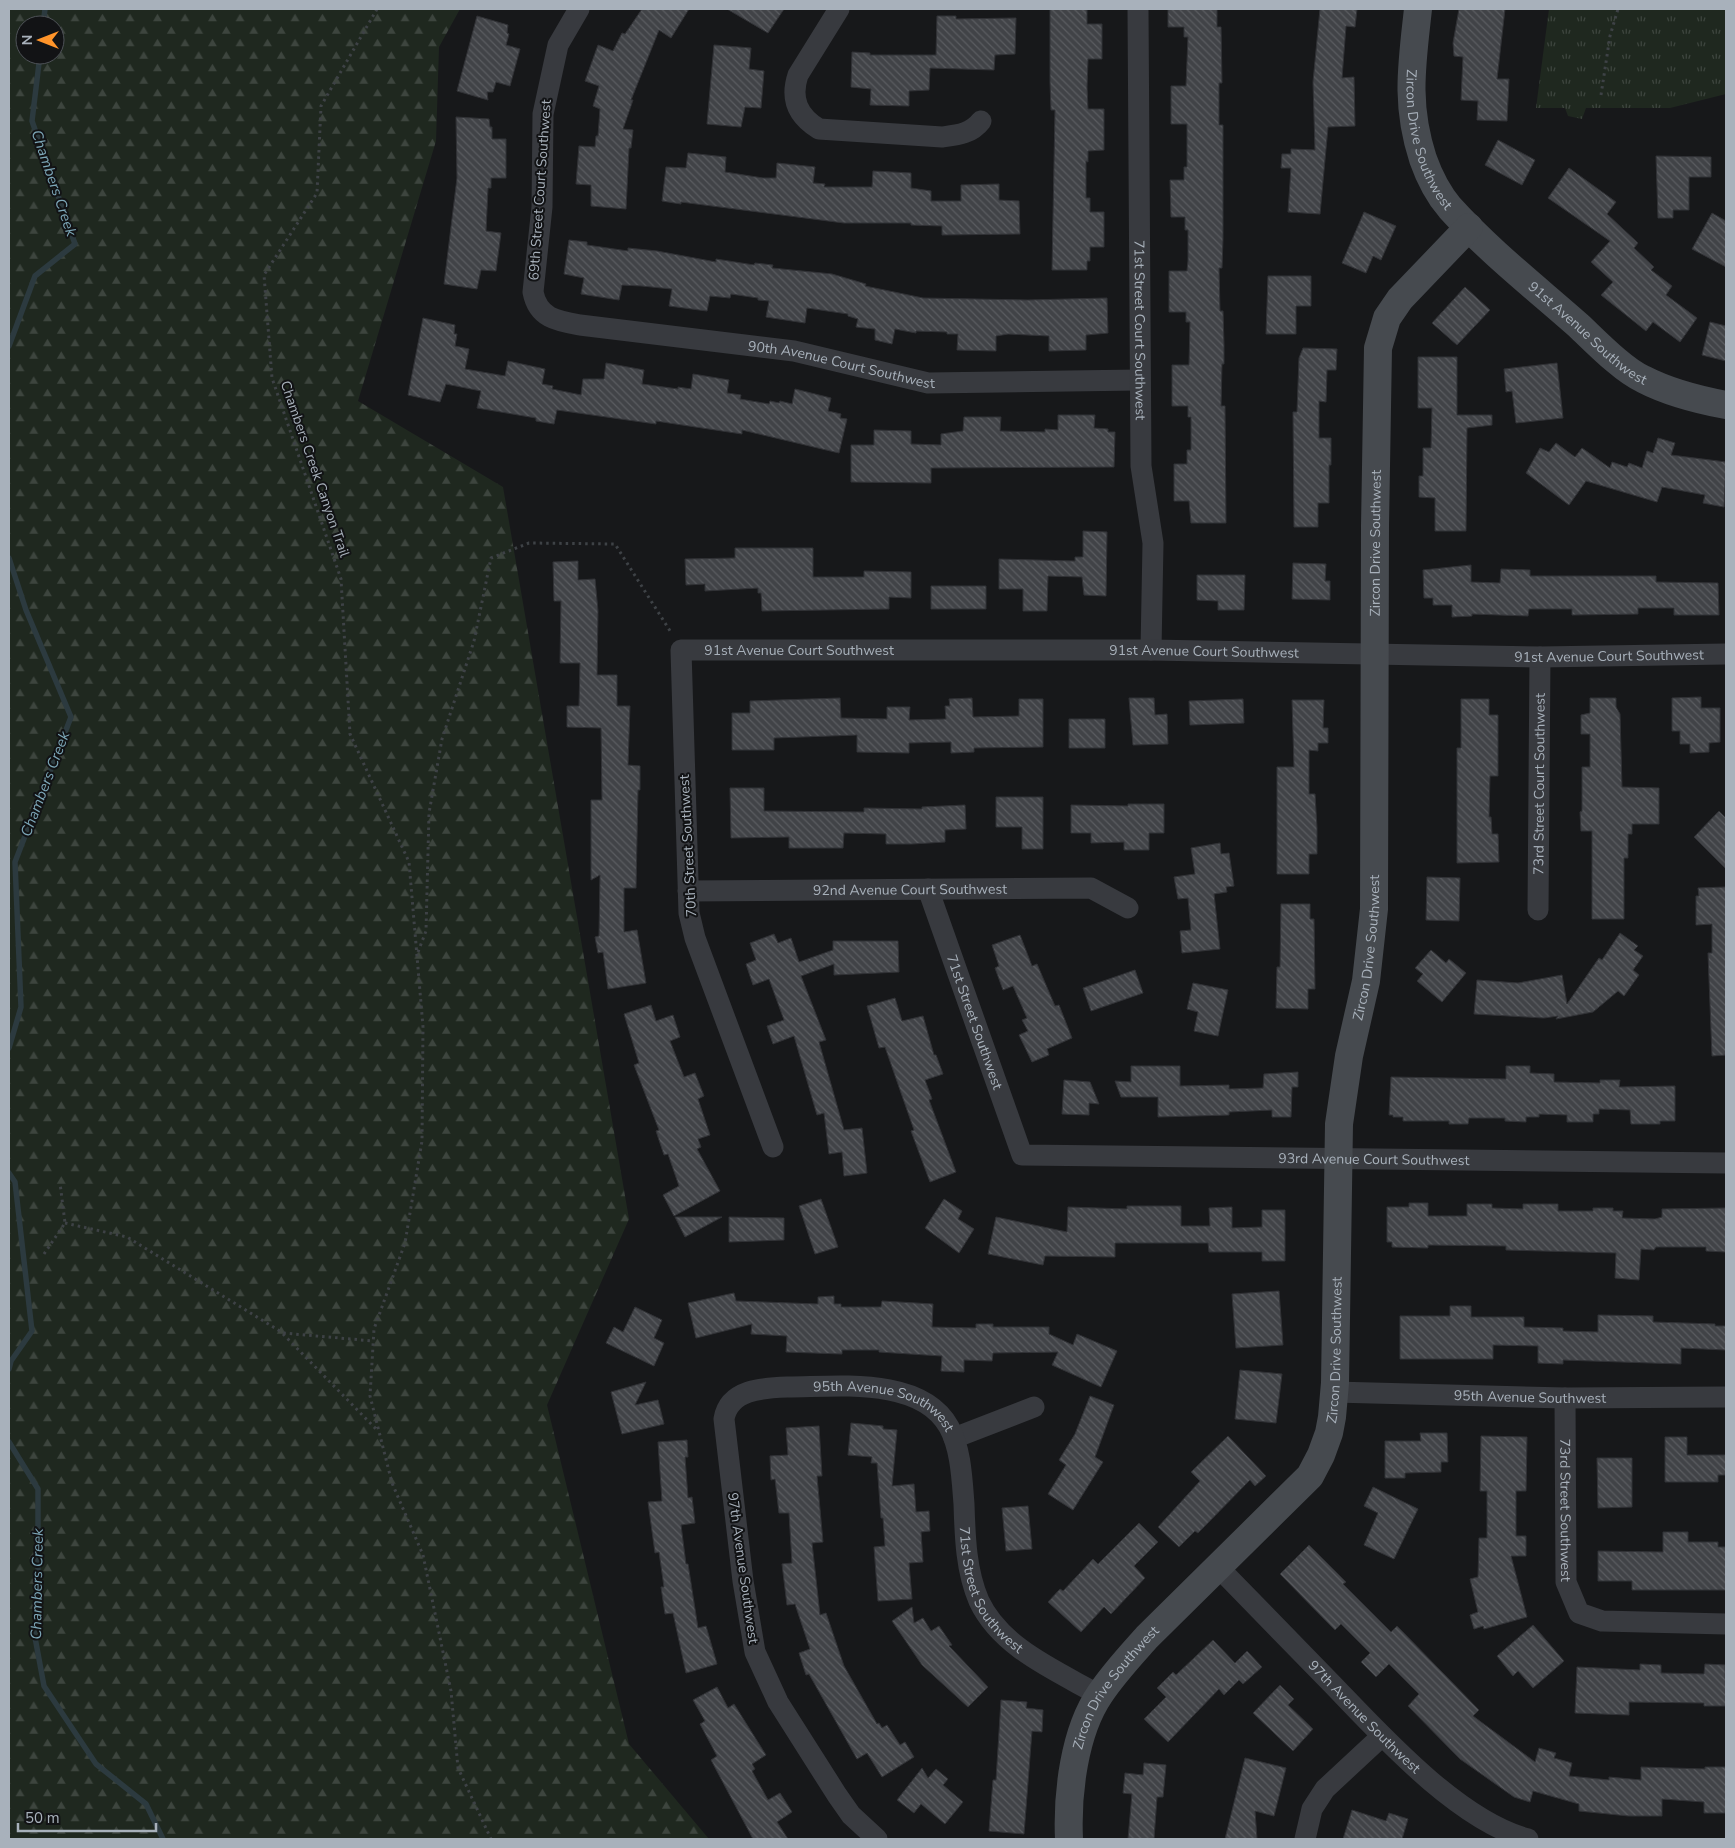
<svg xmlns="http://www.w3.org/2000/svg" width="1735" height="1848" font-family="'Nunito Sans',sans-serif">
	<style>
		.grass { fill: url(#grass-tufts) }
		.forest { fill: url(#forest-firs); fill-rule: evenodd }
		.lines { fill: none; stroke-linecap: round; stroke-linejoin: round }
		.stream { stroke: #2c3a3f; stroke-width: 5.5 }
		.building { fill: url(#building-back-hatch); stroke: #313236 }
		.path { stroke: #3e4246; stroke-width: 3; stroke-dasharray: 2.5 4; stroke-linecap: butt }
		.street { stroke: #383a3f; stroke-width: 21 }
		.secondary { stroke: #464a4f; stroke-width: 28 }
		.labels { text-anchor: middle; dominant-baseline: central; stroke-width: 4; stroke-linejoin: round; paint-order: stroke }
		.street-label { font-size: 14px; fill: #a8b1bb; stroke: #121315 }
		.water-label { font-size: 15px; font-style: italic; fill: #7da7b8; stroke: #121315 }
	</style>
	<defs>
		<pattern id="grass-tufts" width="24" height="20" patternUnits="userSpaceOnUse" patternTransform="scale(1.25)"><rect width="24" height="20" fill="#1f281f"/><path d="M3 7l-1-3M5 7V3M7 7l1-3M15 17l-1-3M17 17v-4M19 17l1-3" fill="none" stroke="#3d453e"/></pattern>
		<pattern id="forest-firs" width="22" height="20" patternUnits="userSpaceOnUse" patternTransform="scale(1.25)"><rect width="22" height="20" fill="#1f281f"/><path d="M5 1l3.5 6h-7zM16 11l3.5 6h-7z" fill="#3d453e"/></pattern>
		<pattern id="building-back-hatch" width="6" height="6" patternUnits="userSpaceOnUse" patternTransform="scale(1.25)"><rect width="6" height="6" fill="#414347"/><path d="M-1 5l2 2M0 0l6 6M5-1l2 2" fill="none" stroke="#5a5c60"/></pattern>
	</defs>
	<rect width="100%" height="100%" fill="#17181a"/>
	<path class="grass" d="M1549,9H1726V94L1670,108H1586L1582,119L1568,116L1565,108H1536Z"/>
	<path class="forest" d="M9,9H460L439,47L436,141L358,401L503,487L629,1219L547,1405L629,1744L709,1839H9ZM25,25H55V55H25Z"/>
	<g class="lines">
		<path class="stream" d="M43,25L45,9
			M9,346L35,276L75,244L32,121L40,55
			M9,558L26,610L71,717L15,862L21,1007L9,1048
			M9,1173L15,1182L32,1331L11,1361L9,1369
			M9,1442L38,1489V1610L34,1632L44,1686L96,1764L146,1804L163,1839"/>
	</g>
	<path class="building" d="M642,9H689L671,38L659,30L631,100H633L623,129L633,130L631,148H629L626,209L591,206V185L576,184L579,146L595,147L596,136H598L600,109L593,106L599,86L585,81L598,45L613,51L622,33L625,34Z
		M727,9H784L768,33Z
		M1050,9H1083L1087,10V24H1102V59H1088L1087,87L1088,109H1104V150L1088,151V162L1086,161V198H1090V212H1104V247H1090V261H1087V270H1052L1055,110H1051L1050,82Z
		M1168,9H1217V27H1221L1222,83H1219V125H1223V239L1222,268H1219L1220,311H1223L1224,345V364H1222L1221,406H1225L1226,523H1191L1189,501H1174V464H1187V450H1191V417H1188V406H1172V365H1189L1190,322H1186V312H1169V271H1187L1188,261V230H1185V217H1171L1170,180H1184V167H1187V124H1171V86H1186L1188,37H1184V27H1168Z
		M1320,9H1357L1355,27L1346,26L1342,78L1354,77L1355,126L1328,127L1320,214L1288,212L1291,168H1281L1282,154H1291V149L1315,150L1313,82Z
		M1459,9H1505L1497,79H1509L1507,121L1477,120L1478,101L1461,100L1463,57L1454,56L1453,43Z
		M477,16L508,25L507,33L509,34L506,45L520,49L510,86L496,82L493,92H487L488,100L457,91Z
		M937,16H956V19L1016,18L1015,54L995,55L994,70L930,68L929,90L909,91V106L870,105L871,89L851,87L852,52L870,53V55H936Z
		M714,45L751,48L749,69L764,71L761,108L745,107L741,127L707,124Z
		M456,117L489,119L490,127H492V139H506V178H491V188H488L486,231L501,233L496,271L481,270L477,289L444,284L457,178Z
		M1498,140L1535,160L1522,185L1485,165Z
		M688,153L726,157L725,172L763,178H776L777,163L815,167L813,183L825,184L824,187H872L873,171L911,173V188L931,191V201H961V185L999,184V200L1019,201L1020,234L942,235V226L911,225V223H844L681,202V204L662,201L666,167L686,168Z
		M1656,156L1711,157V177H1689V210H1673V218H1658Z
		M1569,168L1616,202L1607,214L1638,243L1634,248L1654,267L1651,270L1672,286L1666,295L1697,318L1680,342L1653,322L1646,331L1601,295L1613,282L1591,262L1610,241L1548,198Z
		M1364,212L1396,226L1381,260L1373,256L1366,273L1342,263Z
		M1712,213L1726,221V267L1692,249Z
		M569,240L587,242V245L628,251V248L657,251L716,262V259L754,265L755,263L773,265L772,268L832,274L866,284L865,286L923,298L1028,300L1107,298L1108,333L1086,335V350L1049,351V336L1008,334L996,336V351L957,350L958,334H947V332L916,331V333L895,329L892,344L875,340V329L856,327L858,319L848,316V314L807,308L805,323L766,317L769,301L758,300V298L731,294L730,298L710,296L707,311L669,306L672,289L642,286L622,285L619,300L581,294L584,278L564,274Z
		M1268,276H1311V306H1296V334H1266Z
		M1465,287L1490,310L1457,345L1432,323Z
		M423,318L455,325L454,334H457L455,346L469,349L465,369L505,376L508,361L545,369L542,384L553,386L552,389L581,395L583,379H604L606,363L644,370L642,384L678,389V387L691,389L693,374L729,380L727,393L741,395L740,399L769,404L770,401L779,403L780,401L792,404L795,389L831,398L828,411L841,414L840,418L847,419L839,453L742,430V434L656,421V424L557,410L554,424L536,421V418L477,408L481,391L446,384L440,402L408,395Z
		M1710,322L1726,326V361L1702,355Z
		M1303,348L1337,349L1336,370H1327L1326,402L1319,401V438H1331V465H1329V503H1318V527H1294L1293,412H1297L1299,358Z
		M1418,357H1457V415H1492V425L1467,428L1466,531H1435V498L1419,497V476H1423V448H1431L1432,408H1418Z
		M1557,363L1563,418L1516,423L1512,391L1506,392L1504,369Z
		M1058,415H1095L1094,428L1108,429V432H1115L1114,467L931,468V483L851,482V445H874V430L911,431V444L941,445V434L963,431L964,417H1001L1000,431L1045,432V429L1058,430Z
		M1658,438L1675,443L1671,455L1726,462L1724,507L1703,503L1705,495L1662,487L1657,502L1586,481L1569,505L1526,473L1540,448L1549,452L1556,443L1575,457L1582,448L1610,468L1612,462L1627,467L1629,463L1642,468L1647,451L1653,453Z
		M1083,531L1107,532L1106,596L1084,595L1082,577L1048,576L1047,611H1023V589H999V559L1075,561V557H1083Z
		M735,548H813V577H864V571L911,572V598L889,597V609L762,611L761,593H758V588L705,591V584L686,585L685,559L735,558Z
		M578,561V580L595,579L598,611L597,675H617V706H630L628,765L640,766V790H638L636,888H624V932L637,930L646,983L608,989L603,952L598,953L595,937L599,936L600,875L591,880V800H602L601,728L567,727V706H579L580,663H560L561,601H554L553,562Z
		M1293,563L1326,564L1325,581H1330V600L1292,599Z
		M1471,565V582L1500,583L1501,569L1530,570V576H1656V582L1718,583L1719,615H1674V608H1638V614L1572,615V609H1529L1528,616L1472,614V616L1452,617V605H1433V598H1424L1423,570Z
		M1197,575H1245L1244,610H1218V601L1197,600Z
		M931,586H986V609H931Z
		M1701,697V708H1720V742L1709,743V752L1690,753V744H1680V731H1672V698Z
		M840,698L841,718L887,719V707H910L909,720L946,719L945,706H950L949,699L972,698L973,717L1019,716V699H1043V747L974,748V752L951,753V742L909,743V753L857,752V735L774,738V750H732V713H750V701Z
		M1129,698H1154L1155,715L1167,714L1168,744L1133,745Z
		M1590,698H1616V707L1620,714L1622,787L1659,788V824H1632V834H1628V858H1624V919H1592V831H1581L1580,812L1582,811V767H1590V734H1581V715L1590,713Z
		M1243,699L1244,723L1190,725L1189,701Z
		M1461,699H1489V715H1498V776H1490L1489,817H1491L1492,834H1498L1499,862L1457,863V748H1461Z
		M1292,700H1324L1323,728H1328V743H1318V751L1309,750V794H1315L1317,828V854H1309V874H1277V767H1294Z
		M1069,719H1105V748H1069Z
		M730,788H764V811L864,812V808L922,809V807L965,805L966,829L945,830V842L912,844H886V834L844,833L843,848H789V837L731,838Z
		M996,797H1043V849H1022V827H996Z
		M1128,804H1164V833H1149V850H1124V842L1091,843V833H1071V805L1128,806Z
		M1719,811L1726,818V869L1694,837Z
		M1220,843L1221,854L1229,853L1234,886L1226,887L1227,892L1214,894L1220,949L1182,953L1180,931L1191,930L1188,898L1178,899L1174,877L1195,874L1191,848Z
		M1427,877L1460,878L1459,921L1426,920Z
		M1726,887V1055L1712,1056L1708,953H1712V924L1696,925V896H1699L1698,888Z
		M1281,904H1310V919H1314L1315,989H1308V1009L1276,1008L1277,967H1280Z
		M1620,933L1638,946L1634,950L1643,956L1633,970L1639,975L1624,996L1618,991L1593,1012L1556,1019L1558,1016L1544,1018L1474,1014L1477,980L1518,983L1562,975L1567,1004L1599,958L1602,960Z
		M774,934L778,943L791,938L799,962L833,950V941H898L899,972L834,975V964L801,976L826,1040L819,1042L844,1130L862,1128L867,1173L844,1176L842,1152L829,1154L824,1113L817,1115L794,1036L773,1044L767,1026L784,1020L769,979L753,985L746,964L756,960L750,943Z
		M1020,935L1032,966L1037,964L1055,1006L1059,1005L1072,1038L1047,1049L1049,1055L1032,1062L1019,1035L1028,1031L1022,1020L1027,1018L1013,986L1003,990L995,968L999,966L992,945Z
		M1431,950L1446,963L1449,959L1466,973L1442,1002L1417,981L1423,974L1415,968Z
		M1135,970L1143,993L1091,1011L1083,988Z
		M1193,983L1228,990L1218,1036L1194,1031L1198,1012L1187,1009Z
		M895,998L902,1021L923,1016L934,1055H936L943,1074L925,1080L932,1099L929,1100L956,1172L930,1182L911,1131L914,1130L885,1047L879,1048L867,1006Z
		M651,1005L656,1021L673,1015L680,1037L670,1041L684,1077L695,1073L704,1096L698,1099L710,1135L698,1139L701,1147L697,1149L720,1191L674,1216L663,1195L679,1186L668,1154L664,1155L656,1131L659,1130L634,1065L639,1063L624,1014Z
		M1131,1066H1180V1086L1229,1085V1089L1263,1088L1264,1074L1298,1072V1087H1292L1291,1117H1272V1110L1229,1112V1115L1158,1117V1097H1121L1115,1081L1131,1082Z
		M1506,1066H1530V1073L1554,1074V1082L1600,1083V1080H1620L1619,1087L1675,1086V1121H1660V1124H1631L1630,1110L1599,1109V1114H1593V1122H1567V1115L1539,1114V1117H1526V1122L1505,1121V1118H1469L1468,1124H1449V1121H1403V1117H1393V1115H1389L1391,1077L1506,1079Z
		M1064,1080L1090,1082L1099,1104L1089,1103V1115L1062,1114Z
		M821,1199L838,1247L815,1254L799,1206Z
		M944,1199L962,1211L958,1219L974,1229L959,1253L925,1228Z
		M1409,1203H1428V1216H1467V1204H1492V1208L1523,1209V1204H1558V1211H1593V1208H1613V1211H1623L1622,1218L1655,1219L1662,1217V1209L1726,1208V1252L1706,1251V1247H1656L1654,1250L1641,1249L1639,1280L1615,1278L1616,1253L1506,1250V1246L1428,1245V1248L1392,1247V1242H1387V1207H1409Z
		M1127,1206H1181V1226H1210L1209,1208L1232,1207V1228L1262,1227V1210H1285V1261H1262V1252H1209L1208,1243H1115V1257L1045,1256L1043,1265L988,1254L996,1217L1067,1232L1068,1207L1127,1209Z
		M675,1217H722L685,1237Z
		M729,1217L784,1218V1240L729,1242Z
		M1279,1291L1283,1345L1236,1348L1232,1294Z
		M734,1293L736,1301L818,1304V1297L834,1296V1304H841V1307H881L882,1301L933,1304L932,1327L976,1328V1324H993V1327H1049V1334L1073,1345L1077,1334L1117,1351L1101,1387L1052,1365L1058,1352L993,1353L992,1361L964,1360V1372L941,1371L942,1356L879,1352V1350H842V1354L786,1352L787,1336L751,1334L752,1324L696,1338L688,1303Z
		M1450,1306H1471V1317H1524V1327L1563,1328V1331L1598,1332V1315L1653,1316V1322L1715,1324V1326H1726V1350L1681,1348V1364L1563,1360V1364L1538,1363V1346L1493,1345V1359H1400V1316H1450Z
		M635,1307L662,1320L654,1338L664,1343L654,1366L606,1343L614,1327L623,1332Z
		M1240,1370L1282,1374L1276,1423L1235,1419Z
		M646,1382L635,1405L658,1400L664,1424L622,1434L611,1392Z
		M1090,1396L1114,1405L1095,1457L1103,1462L1073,1510L1048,1494L1066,1465L1059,1460L1075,1434Z
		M851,1423L883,1426V1429L897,1430L892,1486L914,1484L916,1512L929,1511L930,1531L921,1532L923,1562L909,1563L912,1599L878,1601L874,1547L885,1546L883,1518H881L877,1463H871L872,1457L848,1455Z
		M819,1426L822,1476H817L823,1542L812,1543L820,1615L826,1613L844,1666L877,1724L879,1723L882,1728L887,1725L900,1745L905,1742L914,1757L882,1777L867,1753L857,1759L809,1674L806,1675L799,1653L810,1649L795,1604L787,1605L782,1564L792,1563L789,1513H779L775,1479L771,1480L770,1456L788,1455L786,1428Z
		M1420,1433H1447L1448,1462H1441V1472L1405,1473V1478H1385V1441H1421Z
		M1228,1436L1266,1476L1255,1486L1250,1480L1198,1533L1195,1531L1179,1547L1158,1527L1200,1481L1191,1472Z
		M1481,1436L1527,1437L1526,1491H1516V1536H1526V1556H1511L1527,1617L1484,1629L1483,1626L1474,1629L1470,1615L1478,1612L1470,1579L1478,1577L1479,1538H1487V1491H1480Z
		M1665,1437H1687V1455H1726V1475H1718V1482H1665Z
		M687,1440L688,1457H685L688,1498L692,1497L695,1523L681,1525L686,1564H688L698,1628L706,1626L717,1664L686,1673L673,1613L665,1614L661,1587H664L659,1552L655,1553L648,1502L662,1501L658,1442Z
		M1597,1458H1632V1507L1598,1508Z
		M1373,1487L1418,1509L1394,1559L1364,1545L1378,1513L1364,1506Z
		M1028,1506L1032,1549L1006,1551L1002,1508Z
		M1139,1523L1158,1542L1134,1566L1145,1578L1111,1614L1104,1607L1081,1632L1048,1602L1060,1589L1063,1591L1093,1559L1098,1564Z
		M1663,1532H1688V1542H1718V1547H1726V1590H1632V1581H1598V1551L1663,1552Z
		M1309,1545L1346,1582L1343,1584L1391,1632L1397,1626L1479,1710L1473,1716L1535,1762L1539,1748L1556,1753L1554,1758L1572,1763L1569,1776L1609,1780V1777L1641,1780V1767L1705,1769V1767H1726V1813H1704V1802L1662,1799V1816H1629L1579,1811V1804L1533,1791L1530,1802L1514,1797L1460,1759L1408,1706L1419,1694L1389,1664L1376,1677L1361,1662L1370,1653L1341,1624L1335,1630L1280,1574Z
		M912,1607L914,1623L923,1618L931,1631L939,1626L952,1645L949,1646L988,1687L968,1707L922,1665L892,1621Z
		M1533,1625L1564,1661L1533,1688L1518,1671L1513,1676L1497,1656Z
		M1213,1640L1235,1663L1247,1651L1262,1667L1243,1684L1239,1680L1224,1695L1219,1689L1168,1742L1144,1719L1166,1697L1157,1688L1173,1672L1176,1675Z
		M1640,1664L1661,1665V1673L1704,1674L1705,1664L1725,1665L1726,1706H1704V1703L1629,1702V1715L1575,1713L1577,1667L1640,1670Z
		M1280,1685L1294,1699L1288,1705L1313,1729L1293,1751L1253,1713Z
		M717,1687L728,1708L734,1704L766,1755L752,1764L755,1769L752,1771L768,1800L780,1793L792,1812L777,1822L788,1839H753L711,1760L717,1756L700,1724L705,1721L693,1700Z
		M1001,1700L1027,1702L1026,1708L1043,1710L1042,1732L1032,1731L1024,1834L989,1831L993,1780H996Z
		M1245,1758L1286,1768L1274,1816L1255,1811L1257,1839H1225Z
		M1144,1763L1166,1765L1163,1797H1157L1154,1839H1128L1132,1794L1123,1793L1125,1773L1143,1775Z
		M922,1768L928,1778L936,1769L948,1779L943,1785L963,1802L945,1824L921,1804L914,1813L897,1800Z
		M1352,1810L1386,1821L1389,1813L1408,1819L1402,1839H1343Z"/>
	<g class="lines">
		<path class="path" d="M377,9L321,106L317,193L264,275L272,378L341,579L350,734L409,862L423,1027L422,1141L405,1243L374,1329L370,1396L392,1483L423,1555L451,1691L458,1768L491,1839
			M1601,95L1610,36L1618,9
			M418,952L426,931L429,813L442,739L474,641L491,558L529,543L615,544L672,634
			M65,1223L127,1237L283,1333L373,1341
			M44,1254L65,1223L60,1183
			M283,1334L378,1431"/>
		<g class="street">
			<path id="s1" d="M579,9L558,45L543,114L542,207L533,292C538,318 557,321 580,325L794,351L928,383L1139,380"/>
			<path d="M839,9L798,75C790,99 798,116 819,129L942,137C957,135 971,134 981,121"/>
			<path id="s2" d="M1138,9L1141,466L1153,543L1151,650"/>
			<path id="s3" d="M928,889L1022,1155L1726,1163"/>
			<path id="s4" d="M688,891L1091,888L1128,908"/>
			<path id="s5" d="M1538,910L1540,657"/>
			<path id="s6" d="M773,1147L695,938L689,913L681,650H1151L1540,657L1726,654"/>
			<path id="s7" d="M1334,1392L1565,1398L1726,1397"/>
			<path id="s8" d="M1565,1398L1566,1582L1579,1613L1602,1621L1726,1624"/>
			<path d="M954,1438L1034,1407"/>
			<path id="s9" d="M1219,1568C1257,1607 1295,1646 1333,1685C1382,1736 1459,1821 1528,1839"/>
			<path id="s10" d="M877,1839L851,1815L837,1795L778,1702L755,1652L743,1581L724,1419C729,1389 763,1388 788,1387C836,1387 921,1376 949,1427C961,1449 962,1479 964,1504C965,1537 966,1571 979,1601C1001,1648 1057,1671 1099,1695"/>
			<path d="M1305,1839L1312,1809L1325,1789L1382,1736"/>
		</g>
		<g class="secondary">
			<path id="s11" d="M1418,9C1412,64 1405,104 1423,159C1429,176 1438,194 1450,208C1489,251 1536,288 1579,326C1596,342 1623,370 1643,379C1668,392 1699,400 1726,405"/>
			<path id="s12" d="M1069,1839C1067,1794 1074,1732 1100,1694C1114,1673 1131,1655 1147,1637L1310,1476L1321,1455L1329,1433L1332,1417L1335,1383L1339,1124L1349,1056L1366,981L1374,909L1375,526L1378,348L1387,318L1400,299L1469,227"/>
		</g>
	</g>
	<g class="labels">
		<g class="street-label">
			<text stroke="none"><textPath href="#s11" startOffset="134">Zircon Drive Southwest</textPath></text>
			<text transform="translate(540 190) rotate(-86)">69th Street Court Southwest</text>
			<text stroke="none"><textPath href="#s2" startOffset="321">71st Street Court Southwest</textPath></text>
			<text stroke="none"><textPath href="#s11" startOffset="394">91st Avenue Southwest</textPath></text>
			<text stroke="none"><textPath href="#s1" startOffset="618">90th Avenue Court Southwest</textPath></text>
			<text transform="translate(315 469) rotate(71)">Chambers Creek Canyon Trail</text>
			<text stroke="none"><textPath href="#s12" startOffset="1394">Zircon Drive Southwest</textPath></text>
			<text stroke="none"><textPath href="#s6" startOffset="630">91st Avenue Court Southwest</textPath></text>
			<text stroke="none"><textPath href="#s6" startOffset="1035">91st Avenue Court Southwest</textPath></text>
			<text stroke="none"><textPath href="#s6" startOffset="1440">91st Avenue Court Southwest</textPath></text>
			<text stroke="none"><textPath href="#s5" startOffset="126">73rd Street Court Southwest</textPath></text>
			<text transform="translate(688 846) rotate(-93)">70th Street Southwest</text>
			<text stroke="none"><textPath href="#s4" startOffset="222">92nd Avenue Court Southwest</textPath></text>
			<text stroke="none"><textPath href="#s12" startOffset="989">Zircon Drive Southwest</textPath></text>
			<text stroke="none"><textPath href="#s3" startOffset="141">71st Street Southwest</textPath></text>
			<text stroke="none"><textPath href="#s3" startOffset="634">93rd Avenue Court Southwest</textPath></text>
			<text stroke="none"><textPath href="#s12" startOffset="584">Zircon Drive Southwest</textPath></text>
			<text stroke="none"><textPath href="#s7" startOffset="196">95th Avenue Southwest</textPath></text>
			<text stroke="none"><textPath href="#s10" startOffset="640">95th Avenue Southwest</textPath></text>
			<text stroke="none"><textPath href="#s8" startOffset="112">73rd Street Southwest</textPath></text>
			<text transform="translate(743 1568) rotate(82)">97th Avenue Southwest</text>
			<text stroke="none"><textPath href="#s10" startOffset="885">71st Street Southwest</textPath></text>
			<text stroke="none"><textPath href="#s12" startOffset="164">Zircon Drive Southwest</textPath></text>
			<text stroke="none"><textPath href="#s9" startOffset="208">97th Avenue Southwest</textPath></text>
		</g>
		<g class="water-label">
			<text transform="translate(54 183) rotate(71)">Chambers Creek</text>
			<text transform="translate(45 784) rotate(-69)">Chambers Creek</text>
			<text transform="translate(37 1584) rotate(-89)">Chambers Creek</text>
		</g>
	</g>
	<rect width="1735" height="1848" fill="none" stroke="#a8b1bb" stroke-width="20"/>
	<g transform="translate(40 40) rotate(270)"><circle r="24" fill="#121315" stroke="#4e5257"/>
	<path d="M0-4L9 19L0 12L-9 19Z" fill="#ff942a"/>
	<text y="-8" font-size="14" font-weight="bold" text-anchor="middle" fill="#a8b1bb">N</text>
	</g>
	<path d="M18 1823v8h138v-8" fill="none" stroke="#a8b1bb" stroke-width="2.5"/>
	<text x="25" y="1823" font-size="15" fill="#a8b1bb" stroke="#121315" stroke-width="4" paint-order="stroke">50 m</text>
</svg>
